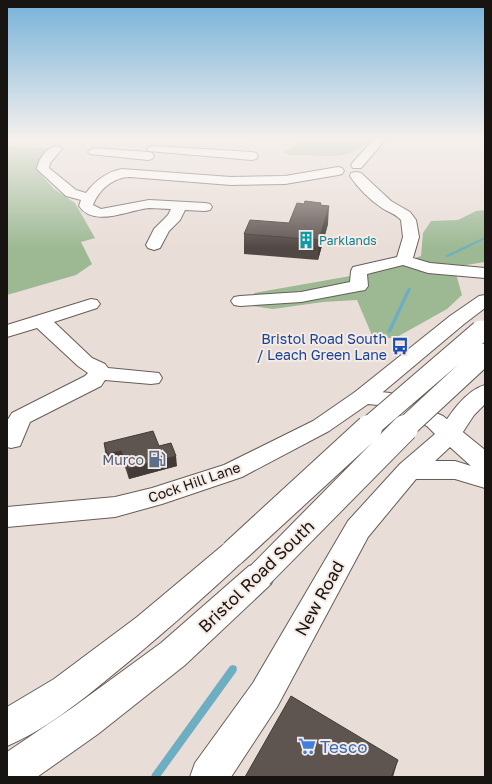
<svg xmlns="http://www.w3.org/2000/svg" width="492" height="784" font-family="'Golos Text',sans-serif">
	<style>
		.green { fill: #9cb994 }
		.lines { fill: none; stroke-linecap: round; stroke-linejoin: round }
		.stream { fill: #6daec2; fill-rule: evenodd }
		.minor-casing { stroke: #675d58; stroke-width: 2 }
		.highway-casing { stroke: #675d58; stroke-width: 2 }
		.minor { fill: #fff; fill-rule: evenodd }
		.highway { fill: #fff; fill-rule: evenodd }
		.highway-bridge-far1-casing { stroke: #675d58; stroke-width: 23; stroke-linecap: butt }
		.highway-bridge-casing { stroke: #675d58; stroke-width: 28; stroke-linecap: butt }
		.highway-bridge-far1 { stroke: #fff; stroke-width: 21 }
		.highway-bridge { stroke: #fff; stroke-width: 26 }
		.wall { fill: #514845 }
		.shaded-wall { fill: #423b38 }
		.building { fill: #5e5450; stroke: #423b38 }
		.labels { text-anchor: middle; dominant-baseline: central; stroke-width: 4; stroke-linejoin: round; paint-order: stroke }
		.far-culture-label { font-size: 12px; fill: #0d838f; stroke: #f6eae5; text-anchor: start }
		.transit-label { font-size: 14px; fill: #164399; stroke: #f6eae5; text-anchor: end }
		.service-label { font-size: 14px; fill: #4e5e75; stroke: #f6eae5; text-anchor: end }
		.street-label { font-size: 14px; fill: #181412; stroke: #f6eae5 }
		.near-street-label { font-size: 17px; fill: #181412; stroke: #f6eae5 }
		.near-shop-label { font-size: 17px; fill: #366cbe; stroke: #f6eae5; text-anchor: start }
	</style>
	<rect width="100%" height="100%" fill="#e9ddd7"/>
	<path class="green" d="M299,138H371C350,164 320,154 290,155L283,152L297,144Z
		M7,147L50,148L36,169L54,189L75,203L95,238L81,242L92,264L76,275L7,295Z
		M485,210V262L454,267L462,295L447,309L397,337L374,340L357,300L323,302L273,309L252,306L254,293L373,272L421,256L423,233L431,221L458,220L476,211Z"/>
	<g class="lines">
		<path class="stream" d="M485,237V239L448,257H447L445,256Z
			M408,288H410L411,289L391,332L389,333H387V332Z
			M233,665L236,666L237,669L236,672L160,777H151L152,774L230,666Z"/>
		<g class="minor-casing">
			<path id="minor" d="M375,138H387L361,168H353L351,165L353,162Z
				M56,146L60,147L62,149L50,163L49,168L76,190L86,193C95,181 106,172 122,169L231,177L285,176L338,167L342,168L344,171L342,174L338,175L285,184L231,185L130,177C114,177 99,189 93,205L101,209L149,200L205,203L210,204L212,207L210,210L205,211L185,210L180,220L169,231L160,248L154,250L148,248L146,245L154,229L168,215L171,209C164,209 156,208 149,208C128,210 94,228 79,206L81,200L66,196L37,169C38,160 46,148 56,146Z
				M153,146L252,152L256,153L258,156L256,159L252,160L149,151L147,149L149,147Z
				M94,148L148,152L152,153L154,156L152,159L148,160L90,154L88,152L90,150Z
				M356,172L361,173L391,201L410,212L416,220L419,237L413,258L430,263L485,268V278L428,273L403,265L367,274L368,286L365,290L359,291L301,302L240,306L234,305L231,301L234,297L240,296L301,292L350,282L351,271L353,267L397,257L403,237L401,220C396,214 388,212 382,208C370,200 358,188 350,176L351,173Z
				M91,299L97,300L100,304L97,308L54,322L92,358L105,364L108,368L159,373L162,378L159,383L151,384L105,380L101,386L30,422L20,446L11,448L7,447V421L12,413L85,376L88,373L78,366L37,328L7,337V325Z
				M363,390L390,393L443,416L485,450V488L455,479H416L368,537L277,707L231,777H190L195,763L253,683L348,521L400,464L435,434L427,426L378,405L368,404L329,431L242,477L162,504L115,517L7,527V507L115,497L152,488L224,465L313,421L355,392ZM450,447L471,466L455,461H435Z"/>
		</g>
		<g class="highway-casing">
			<path id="highway" d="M485,295V308L464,324L371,402L363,404L355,402L352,397L355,392L450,316L479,296Z
				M485,385V404L474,415L457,441L449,443L441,441L437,435C448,417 464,391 485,385Z
				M233,541L243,545L247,553L243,561C200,601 156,640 110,677C80,702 43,731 7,746V707L54,679L137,617L223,545Z
				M260,563L271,566L275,575L271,584L185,665L98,734L37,777H7V752L72,708L161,643L249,566Z"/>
		</g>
		<use href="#minor" class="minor"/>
		<use href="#highway" class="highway"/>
		<g class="highway-bridge-far1-casing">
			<path id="highway-bridge-far1" d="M367,429L481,331
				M404,429L485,354"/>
		</g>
		<g class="highway-bridge-casing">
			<path id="highway-bridge" d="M233,553L369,428
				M260,575L405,428"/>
		</g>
		<use href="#highway-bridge-far1" class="highway-bridge-far1"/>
		<use href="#highway-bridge" class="highway-bridge"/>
	</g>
	<path class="wall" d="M321,203V205L328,224L318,260L244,254V234L289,223L304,204Z
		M104,443L159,446L177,466L129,479L123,461L109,464L105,452Z"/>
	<path class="shaded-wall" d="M329,206L328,224L318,260L319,240Z
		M121,451L123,461L109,464L107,454Z
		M176,456L177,466L129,479L128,469Z
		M398,760L393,777H391Z"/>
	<path class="building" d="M305,201L321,203L320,205L329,206L319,240L244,234L250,220L289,223L297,203L304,204Z
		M153,431L159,446L171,443L176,456L128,469L121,451L107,454L104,443Z
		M291,696L398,760L391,777H245Z"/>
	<linearGradient id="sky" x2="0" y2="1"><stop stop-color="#77b2d9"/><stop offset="0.56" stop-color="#f5f0ed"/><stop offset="1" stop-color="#f5f0ed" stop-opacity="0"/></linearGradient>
	<rect width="492" height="248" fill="url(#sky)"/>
	<defs>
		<g id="building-bare" transform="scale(1.38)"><path d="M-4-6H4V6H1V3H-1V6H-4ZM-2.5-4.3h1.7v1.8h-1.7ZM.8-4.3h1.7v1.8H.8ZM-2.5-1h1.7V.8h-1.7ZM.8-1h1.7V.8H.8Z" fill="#0f9aa8" stroke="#f6eae5" stroke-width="2.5" paint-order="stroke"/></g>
		<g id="bus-bare" transform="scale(1.38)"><path d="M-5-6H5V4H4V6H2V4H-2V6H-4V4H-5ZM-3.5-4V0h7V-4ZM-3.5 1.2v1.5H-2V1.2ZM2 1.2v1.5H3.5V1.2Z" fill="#1a4fb4" stroke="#f6eae5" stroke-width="2.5" paint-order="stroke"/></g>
		<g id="fuel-bare" transform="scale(1.38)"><path d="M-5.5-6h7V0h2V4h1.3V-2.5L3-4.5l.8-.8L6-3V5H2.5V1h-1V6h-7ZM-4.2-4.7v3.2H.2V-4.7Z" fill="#5c6f8a" stroke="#f6eae5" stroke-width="2.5" paint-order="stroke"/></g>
		<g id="supermarket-bare" transform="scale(1.38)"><path d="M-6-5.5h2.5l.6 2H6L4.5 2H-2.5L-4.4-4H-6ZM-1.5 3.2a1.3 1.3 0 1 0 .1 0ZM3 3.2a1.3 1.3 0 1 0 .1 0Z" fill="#3f7fe0" stroke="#f6eae5" stroke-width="2.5" paint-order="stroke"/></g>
	</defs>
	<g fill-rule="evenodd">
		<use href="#building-bare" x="306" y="240"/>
		<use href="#bus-bare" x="400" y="346"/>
		<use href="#fuel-bare" x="157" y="459"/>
		<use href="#supermarket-bare" x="307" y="746"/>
	</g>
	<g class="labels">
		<g class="far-culture-label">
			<text x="319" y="240">Parklands</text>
		</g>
		<g class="transit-label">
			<text x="387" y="338">Bristol Road South<tspan x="387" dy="16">/ Leach Green Lane</tspan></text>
		</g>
		<g class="service-label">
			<text x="144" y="459">Murco</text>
		</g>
		<g class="street-label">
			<text transform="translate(194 482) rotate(-19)">Cock Hill Lane</text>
		</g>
		<g class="near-street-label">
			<text transform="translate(256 576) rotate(-44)">Bristol Road South</text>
			<text transform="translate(319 598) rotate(-61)">New Road</text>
		</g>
		<g class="near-shop-label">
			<text x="320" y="746">Tesco</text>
		</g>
	</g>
	<rect width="492" height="784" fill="none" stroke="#181412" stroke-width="16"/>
</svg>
